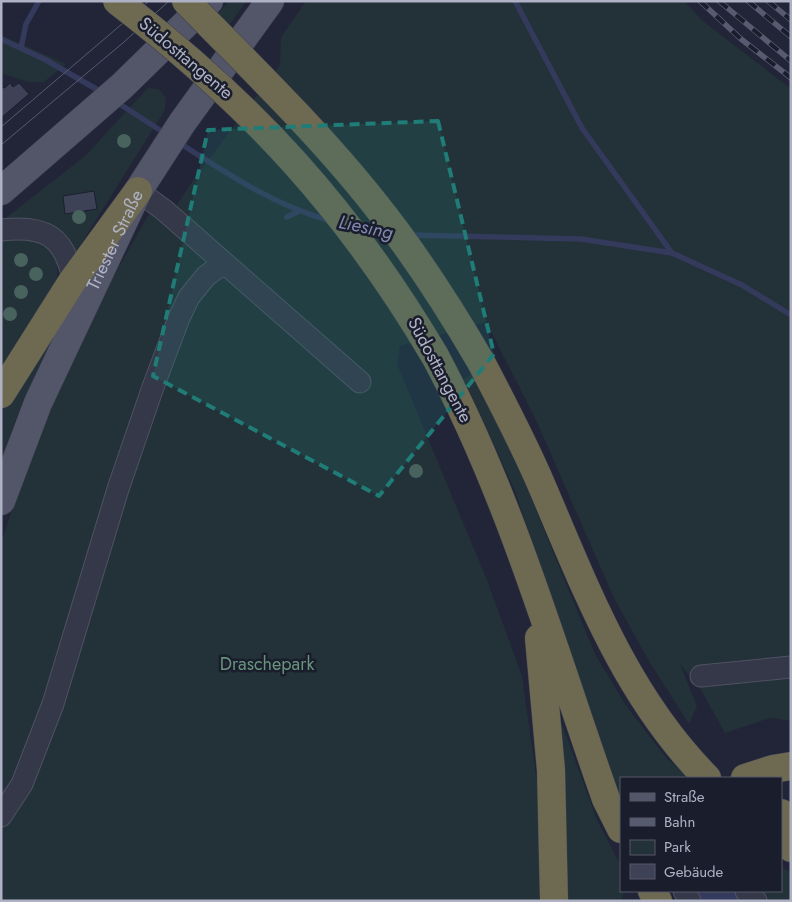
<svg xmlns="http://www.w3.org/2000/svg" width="792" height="902" font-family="Jost,sans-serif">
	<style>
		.green { fill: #233138 }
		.water { fill: #343a5c }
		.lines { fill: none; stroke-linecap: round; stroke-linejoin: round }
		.stream { stroke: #343a5c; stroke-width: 5.5 }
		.building { fill: #3e4257; stroke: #1c1f2e }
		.minor-casing { stroke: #4f5263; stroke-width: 23 }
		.major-casing { stroke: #3e4151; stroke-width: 29 }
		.highway-casing { stroke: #3c3f4f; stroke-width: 29 }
		.minor { stroke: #353848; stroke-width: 21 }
		.major { stroke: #535668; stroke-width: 28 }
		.highway { stroke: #6e6a52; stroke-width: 28 }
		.tram { stroke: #575b6f; stroke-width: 1 }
		.rail-casing { stroke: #575b6f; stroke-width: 5.5 }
		.rail { stroke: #1a1d2c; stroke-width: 4; stroke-dasharray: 11; stroke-linecap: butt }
		.highway-bridge-casing { stroke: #3c3f4f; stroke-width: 29; stroke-linecap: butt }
		.highway-bridge { stroke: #6e6a52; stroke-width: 28 }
		.tree { fill: #48625e }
		.marked { fill: #1f7c77; fill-opacity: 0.2; stroke: #1f7c77; stroke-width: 4; stroke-dasharray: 10 6; stroke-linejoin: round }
		.labels { text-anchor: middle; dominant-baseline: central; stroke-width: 5; stroke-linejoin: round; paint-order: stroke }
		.street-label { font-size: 18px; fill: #afb2c4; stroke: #1a1d2c }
		.park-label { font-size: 18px; fill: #68947d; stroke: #1a1d2c }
		.water-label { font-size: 19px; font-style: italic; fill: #8088b0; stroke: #1a1d2c }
	</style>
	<rect width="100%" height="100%" fill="#212537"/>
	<path class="green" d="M229,1H247L229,25L218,14Z
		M306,1H684L703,21L791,89V721L770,718L725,733L701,690L680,664L697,706L689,724L650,663L614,598L536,420L486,322L400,346L397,364L487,580L522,676L539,797V901H1V543L27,465L82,332L151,210L174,209L194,179L280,65L281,37Z
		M1,35L66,64L44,82H28L1,73Z
		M148,88L159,89L166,98L165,110L76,252C60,216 37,219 3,220L85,156Z
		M1,237L35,239L53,251L58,262L56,288L1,374Z
		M49,334L54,337L15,421L1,464V412Z
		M472,374L505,435L595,654L625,704L667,759L690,778H621V797L619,794L515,491L464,379Z
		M559,716L597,820L621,866V891H624L621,901H564Z
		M781,867L791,872V901H743L734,891H781Z"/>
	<path class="water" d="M696,891H734L743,901H702Z"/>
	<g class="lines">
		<path class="stream" d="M515,1L582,128L672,253
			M1,39L46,60L103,93
			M21,48L26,24L39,1
			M115,101L166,134
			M178,142C226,173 275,206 331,221
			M287,217L299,211
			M362,229L387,235
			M409,235L581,239L672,253L742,285L791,315"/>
	</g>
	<path class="building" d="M10,83L13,87L19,83L29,94L1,118V87L5,88Z
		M94,191L97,209L65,214L63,196Z"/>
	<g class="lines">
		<g class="minor-casing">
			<path id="minor" d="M138,191L164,210L360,382
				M1,230C45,225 65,236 73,280
				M701,676L791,667
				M1,816L22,784L53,704L118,489L153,387L179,318L189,297L206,276L224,263
				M684,891L690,901
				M746,891L756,901"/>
		</g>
		<g class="major-casing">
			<g id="major">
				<path d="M1,191L122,86L209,1"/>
				<path id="s1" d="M1,501L38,403L138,191L182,123L270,1"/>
			</g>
		</g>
		<g class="highway-casing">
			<path id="highway" d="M435,356C510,496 553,649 606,799L621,829
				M481,362C502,402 523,442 541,484C586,589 625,695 707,778
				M1,394L73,280L138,191
				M539,638L551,770L554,901
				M745,778L773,769L791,766
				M781,813L791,818
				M781,840L791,848
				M652,891L658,901"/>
		</g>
		<use href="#minor" class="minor"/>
		<use href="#major" class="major"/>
		<use href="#highway" class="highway"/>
		<path class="tram" d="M1,127L149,1
			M1,145L124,42L169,1"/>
		<g class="rail-casing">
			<path id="rail" d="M700,1L741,39L791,78
				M719,1L791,61
				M748,1L791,37
				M768,1L791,20"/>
		</g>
		<use href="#rail" class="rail"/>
		<g class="highway-bridge-casing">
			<path id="highway-bridge" d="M117,1C253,105 348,209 435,356
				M186,1C251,67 318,132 375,204C415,254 449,307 481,362"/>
		</g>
		<use href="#highway-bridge" class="highway-bridge"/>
	</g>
	<g class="tree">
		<circle cx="124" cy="141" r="7"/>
		<circle cx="79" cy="217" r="7"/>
		<circle cx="21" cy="260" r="7"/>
		<circle cx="36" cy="274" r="7"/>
		<circle cx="21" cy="292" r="7"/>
		<circle cx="10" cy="314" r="7"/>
		<circle cx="416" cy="471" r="7"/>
	</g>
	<path class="marked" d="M438,121L494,354L379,496L153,376L208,130Z"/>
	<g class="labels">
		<g class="street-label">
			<text transform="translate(186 58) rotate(40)">Südosttangente</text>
			<text stroke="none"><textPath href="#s1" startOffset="285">Triester Straße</textPath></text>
			<text transform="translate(440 370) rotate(62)">Südosttangente</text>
		</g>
		<g class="park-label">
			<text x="267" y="664">Draschepark</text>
		</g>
		<g class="water-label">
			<text transform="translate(366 227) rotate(12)">Liesing</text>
		</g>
	</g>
	<rect width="792" height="902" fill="none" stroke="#afb2c4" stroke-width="5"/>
	<rect x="620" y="777" width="162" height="115" fill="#1a1d2c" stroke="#565969"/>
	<rect x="630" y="793" width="25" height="8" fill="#535668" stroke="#565969"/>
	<text x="664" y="802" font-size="15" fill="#afb2c4">Straße</text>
	<rect x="630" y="818" width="25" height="8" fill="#575b6f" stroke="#565969"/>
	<text x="664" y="827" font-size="15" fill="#afb2c4">Bahn</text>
	<rect x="630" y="840" width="25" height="15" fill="#233138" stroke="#565969"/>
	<text x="664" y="852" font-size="15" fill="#afb2c4">Park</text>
	<rect x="630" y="864" width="25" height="15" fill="#3e4257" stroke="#565969"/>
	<text x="664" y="877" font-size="15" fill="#afb2c4">Gebäude</text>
</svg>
